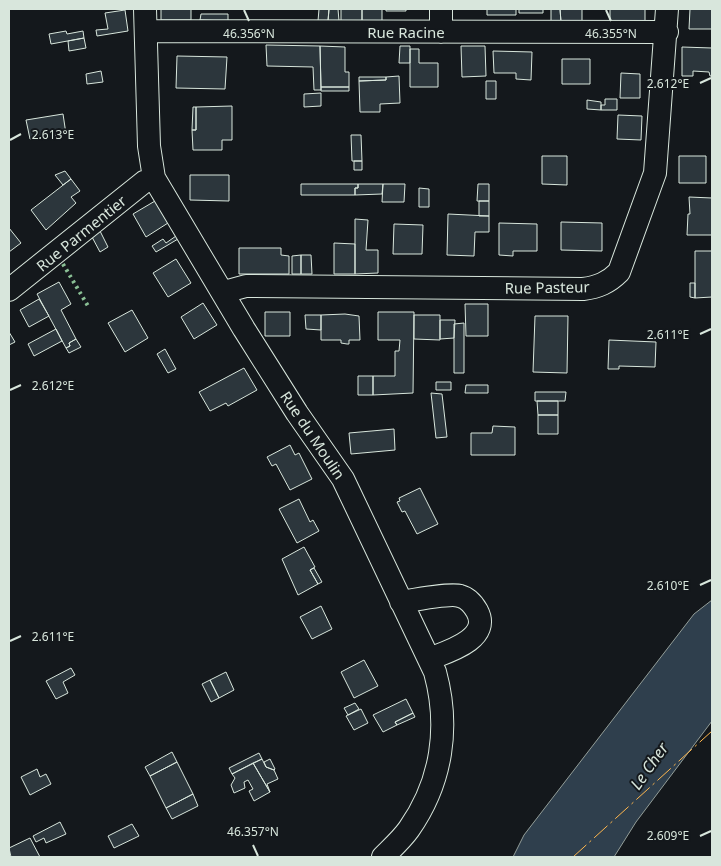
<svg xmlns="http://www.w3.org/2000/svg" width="721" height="866" font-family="'Noto Sans',sans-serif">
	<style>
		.water { fill: #2f3f4d; stroke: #939e99 }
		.building { fill: #2c363c; stroke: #d8e6dc }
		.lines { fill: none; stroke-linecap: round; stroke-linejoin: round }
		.minor-casing { stroke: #d8e6dc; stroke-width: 24 }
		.minor { stroke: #14181c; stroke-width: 22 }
		.hedge { stroke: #8ac095; stroke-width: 4; stroke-dasharray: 2.5 4; stroke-linecap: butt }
		.power { stroke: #ffb74d; stroke-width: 1; stroke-dasharray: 18 4 2.5 4; stroke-linecap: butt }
		.ticks { fill: none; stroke: #d8e6dc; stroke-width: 2 }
		.labels { text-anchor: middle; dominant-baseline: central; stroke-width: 4; stroke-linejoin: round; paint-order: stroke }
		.street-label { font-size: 15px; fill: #d8e6dc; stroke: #14181c }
		.water-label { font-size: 16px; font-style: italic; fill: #d8e6dc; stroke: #14181c }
		.ticks-label { font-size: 12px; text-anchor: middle; fill: #d8e6dc; stroke: #14181c; stroke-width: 4; stroke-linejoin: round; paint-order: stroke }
	</style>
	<rect width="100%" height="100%" fill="#14181c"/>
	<path class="water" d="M712,600V721L636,822L614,857H513L524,835L694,614Z"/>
	<path class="building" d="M161,9H191V20H161Z
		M319,9H329L328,21H318Z
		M329,9H338L339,21H328Z
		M341,9H362V21H341Z
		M362,9H382V22L362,21Z
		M386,9H406V11H386Z
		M487,9H516V15H487Z
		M519,9H543V13H519Z
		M551,9H560L561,22H551Z
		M560,9H582V22H561Z
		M610,9H645V23H610Z
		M690,9H712V29H689Z
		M125,10L128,31L97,36L96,30L108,29L105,13Z
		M201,14H228V21L200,20Z
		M66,31L67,34L83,31L84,38L51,44L49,34Z
		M84,38L86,48L69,51L68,41Z
		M266,45L320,46L321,90H314L313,67L267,66Z
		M320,46L345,47V72H349V87H321Z
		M400,46H410V63H399Z
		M461,46H485L486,76L462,77Z
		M682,47L712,48V76H710L709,72L693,71V76H682Z
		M410,49H419V63H438V87H410Z
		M493,51L532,52L531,80L516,79V73H494Z
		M177,56L227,57L225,89L176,88Z
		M562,59H590V84H562Z
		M101,71L103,82L87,84L86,74Z
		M621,73L640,74V98H620Z
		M399,76L400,103L380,104V112H360L359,81L386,80V77Z
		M359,77H386V80L359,81Z
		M486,81H496V99H486Z
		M321,87H349V91H321Z
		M321,93V106L304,107V94Z
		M605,99H617V110H601V105H605Z
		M587,100L601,102V110L587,109Z
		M232,106V140H222V150H193L192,130H196V107Z
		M193,107H196V130H192Z
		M63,114L66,134L30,139L26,120Z
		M618,115L642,116L641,140L617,139Z
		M351,135H361L362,161H352Z
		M542,156H567V185L542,184Z
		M679,156H706V183H679Z
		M354,161H362V170H354Z
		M65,171L71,179L63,185L55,175Z
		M190,175H229V201L190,200Z
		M71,179L80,191L71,197L76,203L46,230L31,210Z
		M301,184H358V188H355V195H301Z
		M358,184H383L382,194L355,195V188H358Z
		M383,184H405L404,202H382Z
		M478,184H489V201H477Z
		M419,188L429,189V207H419Z
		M689,197L712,198V235H687L688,214H690Z
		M155,201L168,223L146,237L133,214Z
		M479,201H489V216H479Z
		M448,214L489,216V232H475L474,256L447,255Z
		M355,219L368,220L366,250H378V273L355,274Z
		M561,222L602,223V251L561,250Z
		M499,223L537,224V251H513V256L499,255Z
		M394,224L423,225L422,254H393Z
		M9,228L21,243L9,252Z
		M100,231L108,247L100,252L92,237Z
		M176,236L178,239L156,252L152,246L163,239L166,243Z
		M334,243L355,244V274H334Z
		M239,248H281V255L289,256V274H239Z
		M695,251H712V297L695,298Z
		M301,255V274H292V256Z
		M301,255H311L312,274H301Z
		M176,259L191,283L168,297L153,273Z
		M59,282L71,304L61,310L76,339L69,343L70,346L66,348L37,294Z
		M690,283H695V298L690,297Z
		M39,299L49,316L29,327L20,310Z
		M203,303L217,325L194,339L181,317Z
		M465,304H488V336H466Z
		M132,310L148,338L125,352L108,323Z
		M265,312H290V336H265Z
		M378,312H414L413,393L373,395V376H395V351H399L400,340H378Z
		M345,314L359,316L360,340H349V344H347L341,343V340H321V315Z
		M305,315H321V330L306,329Z
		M414,315H440V340L414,339Z
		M535,316H568L567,373L533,372Z
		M440,320H455L454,338L440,339Z
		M464,323V373H454V324Z
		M56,329L62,341L34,356L28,344Z
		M9,332L15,342L9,345Z
		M76,339L81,347L69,353L66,348L70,346L69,343Z
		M609,340L656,342L655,367L619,366V369H608Z
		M165,349L176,369L168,373L157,354Z
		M244,368L257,390L228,406L226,403L210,411L199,392Z
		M358,376H373V395H358Z
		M436,382H451V390H436Z
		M466,385H488V393H465Z
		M535,392H566L565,401H535Z
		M431,393L442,394L447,437L436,438Z
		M537,401H558V415H538Z
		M538,415H558V434H538Z
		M493,426L515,427V455H471V433H492Z
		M394,429L395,450L351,454L349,433Z
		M290,445L295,455L299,453L312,479L290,490L276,464L272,466L267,457Z
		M420,488L438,524L417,534L405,511L402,512L397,502L400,501L399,498Z
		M299,499L310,522L313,520L319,531L297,543L279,509Z
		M304,547L315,567L310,570L318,584L298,595L282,559Z
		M314,568L322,582L318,584L310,570Z
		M321,606L332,629L312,639L300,617Z
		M364,660L378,686L354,698L341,672Z
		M71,668L75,675L63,682L68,693L56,699L46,681Z
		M226,672L234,690L219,698L210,680Z
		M210,680L219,698L211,702L202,684Z
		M406,699L413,713L395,722L397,725L383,732L373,715Z
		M355,703L359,709L348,715L344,708Z
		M361,709L368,723L354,730L346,716Z
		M413,713L415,717L397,725L395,722Z
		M172,752L177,762L150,776L145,767Z
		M259,753L262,759L232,774L229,768Z
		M262,759L266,767L274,770L278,779L267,784L270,792L253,763Z
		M270,759L275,769L274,770L266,767L264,762Z
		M177,762L193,794L166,808L150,776Z
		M253,763L270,792L254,801L249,791L253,789L248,780L244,782L245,788L234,793L231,785L235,778L232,774Z
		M37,769L40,777L46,774L51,784L30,795L21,777Z
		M193,794L198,806L172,819L166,808Z
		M60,822L66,834L46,843L44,838L36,842L33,836Z
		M132,824L139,836L114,848L108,836Z
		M30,838L40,857H11L9,848Z"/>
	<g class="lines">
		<g class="minor-casing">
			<path id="minor" d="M145,9L149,146L154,178L244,329L297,413L343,479L435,672C450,727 442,782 409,829C402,839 392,848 383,857
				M146,31L667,32
				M441,32V9
				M9,290L144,182L154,178
				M224,292L246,286L583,289C598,287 608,283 619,272L655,173L667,9
				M401,602C413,600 451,593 460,596C468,598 473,604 477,611C492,639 447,652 429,659"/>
		</g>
		<use href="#minor" class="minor"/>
		<path class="hedge" d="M63,264L88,306"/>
		<path class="power" d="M573,857L712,731"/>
	</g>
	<path class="ticks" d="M244,10L249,21M606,10L611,21M700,83L711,78M10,140L21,134M700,334L711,329M10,390L21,385M700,585L711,580M10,641L21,636M700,836L711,831M253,845L258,856"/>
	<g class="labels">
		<g class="street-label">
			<text x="406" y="32">Rue Racine</text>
			<text transform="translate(81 233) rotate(-39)">Rue Parmentier</text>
			<text transform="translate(547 287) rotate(-1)">Rue Pasteur</text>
			<text transform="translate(313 435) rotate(56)">Rue du Moulin</text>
		</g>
		<g class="water-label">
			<text transform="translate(649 766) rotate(-55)">Le Cher</text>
		</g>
	</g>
	<g class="ticks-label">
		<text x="249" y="38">46.356°N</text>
		<text x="611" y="38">46.355°N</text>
		<text x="668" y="88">2.612°E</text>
		<text x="53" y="139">2.613°E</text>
		<text x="668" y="339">2.611°E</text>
		<text x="53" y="390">2.612°E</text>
		<text x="668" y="590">2.610°E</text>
		<text x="53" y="641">2.611°E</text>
		<text x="253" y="836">46.357°N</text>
		<text x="668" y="840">2.609°E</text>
	</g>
	<rect width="721" height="866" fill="none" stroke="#d8e6dc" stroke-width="20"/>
</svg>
